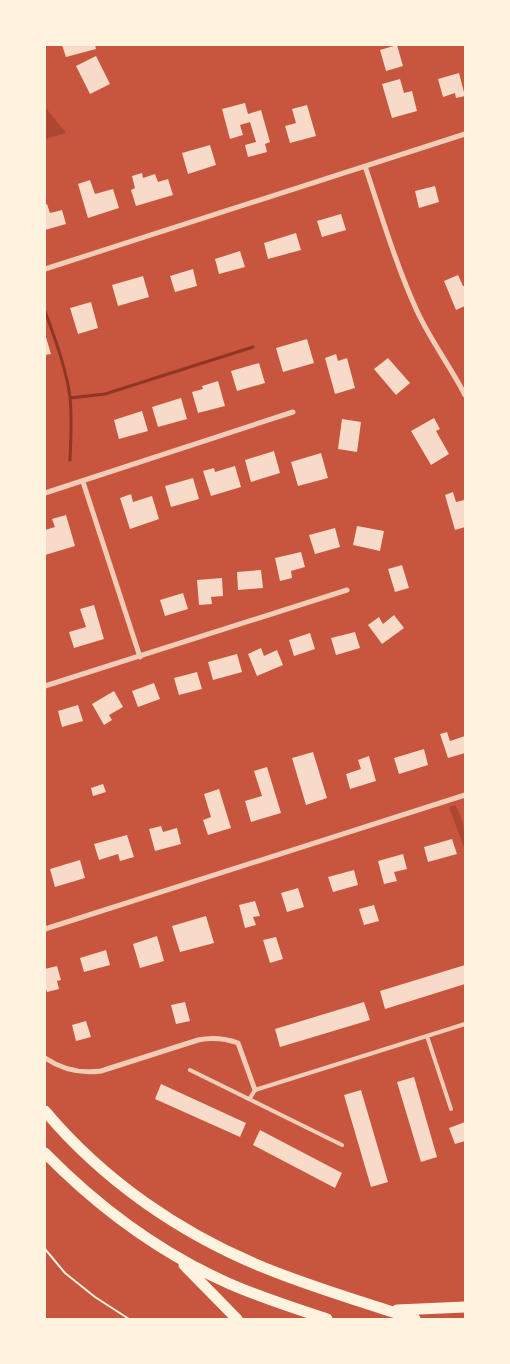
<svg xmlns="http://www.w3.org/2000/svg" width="510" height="1364" font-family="'DM Sans',sans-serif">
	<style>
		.green { fill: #ae4732 }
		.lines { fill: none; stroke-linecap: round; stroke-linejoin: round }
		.stream { stroke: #8f3625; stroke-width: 3 }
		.building { fill: #f7dbc8 }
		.path { stroke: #fff3e0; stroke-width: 2 }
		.service { stroke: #f1ccb7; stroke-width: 4 }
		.minor { stroke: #f1ccb7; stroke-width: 5 }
		.primary { stroke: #fff3e0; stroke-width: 11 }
	</style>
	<rect width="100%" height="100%" fill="#c8553d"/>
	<path class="green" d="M45,107L66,133L45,139Z
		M455,805C464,818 465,835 465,850L449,807Z"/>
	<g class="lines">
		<path class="stream" d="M45,311C55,339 66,368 70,397C72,418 71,439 70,460
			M70,398L105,394L253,347"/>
	</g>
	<path class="building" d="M62,45H95L96,49L66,57Z
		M397,45L403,66L386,71L380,50Z
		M96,56L110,84L90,94L76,66Z
		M459,73L465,96L456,98L455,93L443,97L438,79Z
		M400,79L404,93L412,91L417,111L392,118L382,84Z
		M245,103L248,114L261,110L270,142L265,144L267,152L248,157L245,145L256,142L250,122L240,125L243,135L230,139L222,109Z
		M307,105L316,136L290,143L285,126L296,123L292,109Z
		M210,145L216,165L188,174L182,153Z
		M142,173L143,178L155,174L158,182L168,179L173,195L136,206L131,190L135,188L132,176Z
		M90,180L95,194L113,189L119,208L88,218L78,184Z
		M435,186L439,202L419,208L415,191Z
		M47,204L50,213L62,210L66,224L45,230V205Z
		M341,214L346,230L322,237L317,221Z
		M296,233L301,250L268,259L264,243Z
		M240,251L245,267L219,274L215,259Z
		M193,269L197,286L175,292L170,276Z
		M458,275L463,286H465V306L456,310L444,281Z
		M143,276L149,297L118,306L112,285Z
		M91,302L98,328L78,334L70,308Z
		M45,334L51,354L45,355Z
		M307,339L314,363L283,372L276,348Z
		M336,354L338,361L347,358L355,388L335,394L325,358Z
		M388,358L410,383L396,395L374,369Z
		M259,363L265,383L237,391L231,371Z
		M218,381L225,406L198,413L192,392L203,389L202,386Z
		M181,398L187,419L158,427L152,407Z
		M142,411L148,431L119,439L114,420Z
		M434,418L440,429L436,431L449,454L431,465L411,431Z
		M342,419L361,422L357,452L338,449Z
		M274,451L280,473L251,482L245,460Z
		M321,453L328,478L298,486L291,462Z
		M235,466L241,487L211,496L203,471L214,468L215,472Z
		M193,478L199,499L171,507L165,486Z
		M453,492L456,502L464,500L465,503V527L455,530L445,495Z
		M131,494L133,502L152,496L159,519L130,529L120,498Z
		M66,515L75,546L45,555V530L55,527L52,519Z
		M357,526L384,531L380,551L353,545Z
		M335,528L340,547L315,554L309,535Z
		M301,552L305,567L291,571L292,578L280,581L275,558Z
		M402,565L409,588L395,592L388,569Z
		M261,570L263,588L238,590L237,572Z
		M222,578L223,596L211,597L212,604L199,605L197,580Z
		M183,593L188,609L165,616L160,600Z
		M94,605L104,639L74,648L69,632L86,627L80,609Z
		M394,615L404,628L382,644L368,625L379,617L383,624Z
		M355,632L360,648L336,655L331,638Z
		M310,633L315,649L294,656L289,640Z
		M261,648L264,656L277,650L283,665L257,676L248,654Z
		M237,654L242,672L213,680L208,662Z
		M197,672L202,689L179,695L174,678Z
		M154,683L160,699L138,707L132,691Z
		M114,691L123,707L109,715L112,720L104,725L92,704Z
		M78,705L83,721L62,727L58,711Z
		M447,732L450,741L465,736V753L448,758L440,734Z
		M424,749L428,765L399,774L394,758Z
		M313,752L327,798L306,805L292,758Z
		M369,756L376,781L350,789L346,774L361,769L358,760Z
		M267,767L281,813L251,822L245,801L262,796L254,771Z
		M103,784L106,792L93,796L91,788Z
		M219,789L231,828L208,835L203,820L211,817L204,794Z
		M161,826L163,832L177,828L181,844L155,851L149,829Z
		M127,835L134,857L120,861L118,854L99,860L94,844Z
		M452,839L457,854L428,862L424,847Z
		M403,854L407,869L394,872L397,881L384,884L378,861Z
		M80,860L85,878L55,887L50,869Z
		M354,870L358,885L333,892L328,877Z
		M298,888L304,907L287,912L281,893Z
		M255,901L260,916L253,917L256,925L245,928L239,905Z
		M374,905L379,921L364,925L359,909Z
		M206,916L214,943L180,952L172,926Z
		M157,936L164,961L140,968L133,944Z
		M276,937L283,959L270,963L263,940Z
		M106,950L110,965L84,972L80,958Z
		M465,965V984L385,1009L380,991Z
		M57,966L61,980L57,981L59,989L47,992L45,986V969Z
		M185,1002L190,1021L176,1024L171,1005Z
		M364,1002L370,1020L280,1047L275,1029Z
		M86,1021L91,1037L76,1041L72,1025Z
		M414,1077L437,1157L421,1162L397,1082Z
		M161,1084L246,1123L240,1137L155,1099Z
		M361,1090L388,1182L371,1187L344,1095Z
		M465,1122V1141L455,1144L449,1128Z
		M260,1130L342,1173L335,1188L253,1145Z"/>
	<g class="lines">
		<path class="path" d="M45,1249L65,1273L95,1297L129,1319"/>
		<path class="service" d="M427,1036L451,1109
			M190,1070L342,1145
			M250,1098L255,1090L465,1024"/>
		<path class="minor" d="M365,166C381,214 396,265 417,311C431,341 450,366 465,395
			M45,269L465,134
			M83,482L140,657
			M45,493L293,412
			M45,686L347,590
			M45,929L465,795
			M45,1058C63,1070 80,1074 101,1071L198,1040C213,1037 224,1038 238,1043L255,1090"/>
		<path class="primary" d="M45,1111C104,1181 181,1234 265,1268C314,1288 365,1303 415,1319
			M45,1153C98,1207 160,1253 230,1284C262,1298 294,1308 327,1319
			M184,1265L237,1319
			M397,1310L465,1307"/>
	</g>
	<rect width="510" height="1364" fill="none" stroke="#fff3e0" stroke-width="92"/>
</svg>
